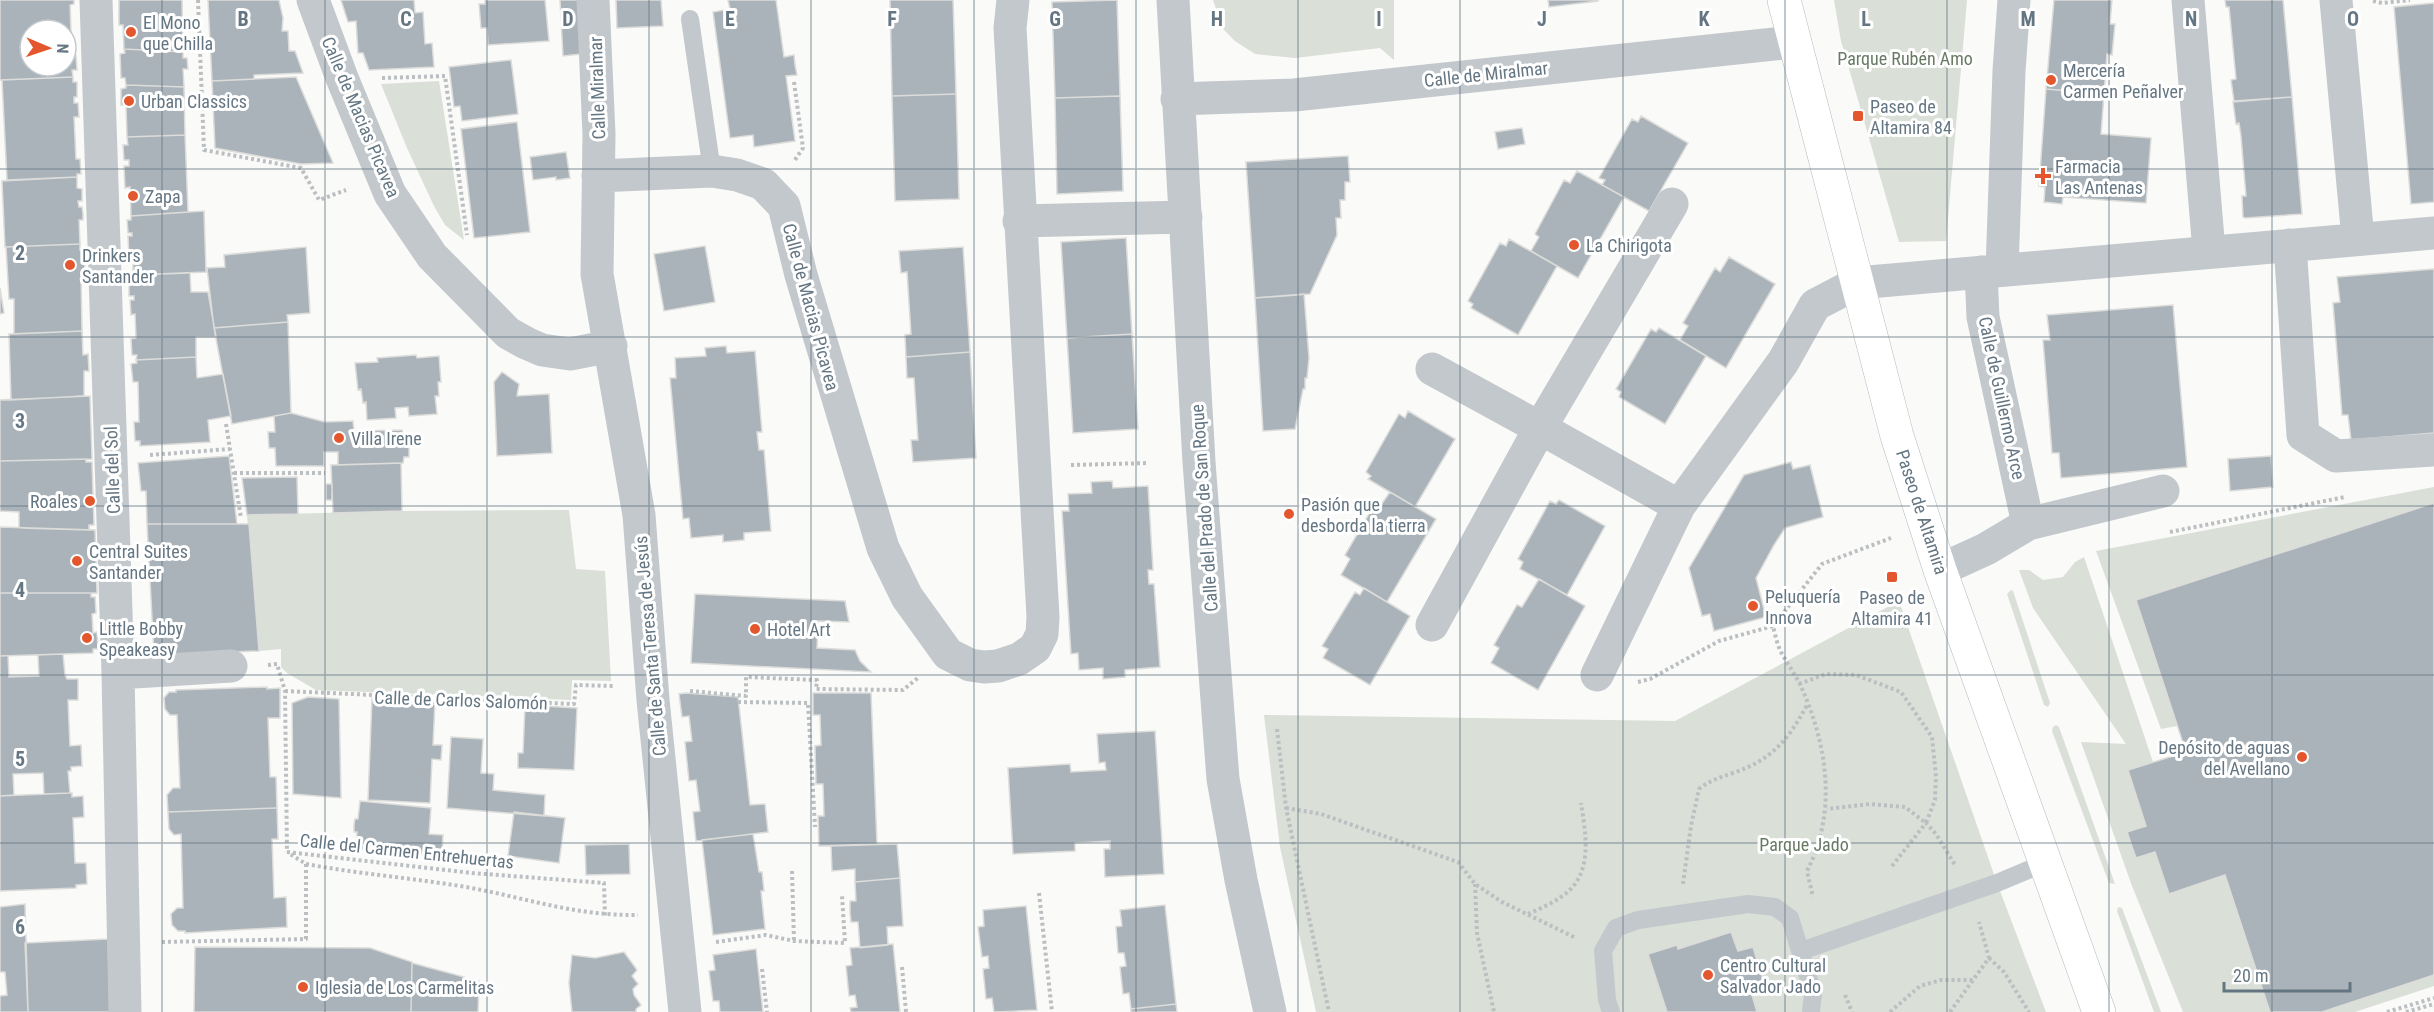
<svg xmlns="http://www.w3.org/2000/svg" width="2434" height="1012" font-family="'Roboto Condensed',sans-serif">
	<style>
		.green { fill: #dadfd7 }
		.building { fill: #aab3b9; stroke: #dcdcda; stroke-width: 1.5; fill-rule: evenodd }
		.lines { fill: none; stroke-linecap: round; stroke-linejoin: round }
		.secondary-casing { stroke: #b3babf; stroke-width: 34 }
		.path { stroke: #bbbfc2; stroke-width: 4; stroke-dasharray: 3 3; stroke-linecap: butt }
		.lane { stroke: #c3c8cc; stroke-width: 18 }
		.street { stroke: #c3c8cc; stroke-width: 33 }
		.secondary { stroke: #fff; stroke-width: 33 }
		.grid { fill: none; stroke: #657683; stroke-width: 1.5; stroke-opacity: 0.55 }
		.poi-dot { fill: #e4572e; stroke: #fff; stroke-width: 2 }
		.labels { text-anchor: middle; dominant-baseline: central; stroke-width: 6; stroke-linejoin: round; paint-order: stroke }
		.poi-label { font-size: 18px; fill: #657683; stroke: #fff; text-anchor: start }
		.park-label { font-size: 18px; fill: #687a64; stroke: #fff }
		.street-label { font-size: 18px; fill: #657683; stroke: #fff }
		.grid-label { font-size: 20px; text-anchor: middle; font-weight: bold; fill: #657683; stroke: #fff; stroke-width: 6; stroke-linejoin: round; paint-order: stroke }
	</style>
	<rect width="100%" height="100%" fill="#fafaf8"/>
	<path class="green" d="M1213,0H1394V60L1380,48L1295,58L1255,54L1235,41L1223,29Z
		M1834,0H1967L1946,241L1899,242L1841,41Z
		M439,81L464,240L445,225L434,206L407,148L381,84Z
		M2434,487V503L2136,600L2177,726L2161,729L2096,551Z
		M569,510L576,569L605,571L611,681L572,680L571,700L316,690L287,673L281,667V649L259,651L247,515L402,511Z
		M2084,557L2153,762L2128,770L2146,826L2127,832L2136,858L2155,852L2169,893L2225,875L2270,1012H2183L2132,886L2081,742L2126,744L2033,608L2019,570H2029L2043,580L2063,577L2075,562Z
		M2011,590L2013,591L2050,703L2048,707L2044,705L2007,594Z
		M1899,601L1997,883L2046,1012H1316L1280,847L1264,715L1675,721Z
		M2056,725L2059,727L2115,884L2109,883L2052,731L2053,727Z
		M2118,907L2122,908L2161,1012H2154L2117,911Z
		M2434,975V986L2355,1012H2322Z"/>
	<path class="building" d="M0,0H74V4L70,5L72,56H76L77,70H72L73,77L0,80ZM30,30H66V66H30Z
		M119,0H182L183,52L124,49L123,25H119Z
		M208,0H279L283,18L282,31H288L289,51H295L303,73L254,75V79L212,81Z
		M341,0H414L415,13L423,12L425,44L432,43L434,67L369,70L363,53H358L356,21L348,22Z
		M485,0H545L549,41L488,45L487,28H481L479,4H485Z
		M560,0H581V54L563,56Z
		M616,0H661L663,26L617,28Z
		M728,0H776L784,57L794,55L795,65L797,75L786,76L795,141L754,147L753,135L730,138L713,12L730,9Z
		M890,0H953L956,94L892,96Z
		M1117,0L1120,96L1055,98L1052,2Z
		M1548,0H1598V1L1549,7Z
		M2054,0H2112L2110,24H2115L2112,55L2107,54L2104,94L2046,89Z
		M2225,0H2283L2292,97L2234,101L2231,80L2236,79L2229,7H2226Z
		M2434,3V202L2411,204L2394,7Z
		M124,49L183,52V58H187L188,69H183L184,87L126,85L125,78H121L120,54L125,53Z
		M511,60L518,114L462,121L460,106L454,107L449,67Z
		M73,77V82H77V97H74V103H78L79,117H74L76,159H80L81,174H77V177L7,180L2,80Z
		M296,77L333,163L301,164L215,148L212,81Z
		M126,85L184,87L185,135L127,137L126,105H121V89L126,88Z
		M2046,89L2104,94L2101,134L2151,138L2146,203L2063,197L2062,204L2044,202L2045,187L2039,186Z
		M956,94L959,199L895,201L892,96Z
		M1120,96L1123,191L1057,194L1055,98Z
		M2292,97L2302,214L2245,218L2243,217L2242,196H2246L2241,136L2239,123L2236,124L2233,102Z
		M1641,116L1688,143L1649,211L1602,185L1605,180L1599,178L1632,119L1638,122Z
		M517,122L530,232L474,238L461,129Z
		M1522,128L1525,144L1498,149L1495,132Z
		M185,135L188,212L131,216L130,187L125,188L124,166H129V160H124L123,145H128L127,137Z
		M566,152L570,178L556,180V177L533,180L530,157Z
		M1348,156L1350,182H1345V200H1340L1341,218H1336L1337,235L1310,294L1255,298L1246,162Z
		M1577,171L1624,197L1578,278L1531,251L1539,237L1535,234L1564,180L1570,183Z
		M77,177V188L82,189V201H78L79,207H82L83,214V220H79L80,244L5,247L2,181Z
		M204,211L206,272L133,275V257H129L128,236H132V233H128L127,220H131V216Z
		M1126,238L1132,334L1067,338L1061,242Z
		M1509,239L1557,266L1518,335L1471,308L1473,304L1468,301L1500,243L1506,246Z
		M80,244V250L84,249L85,274H81L82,331L14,334V299H9L6,247Z
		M705,246L715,302L664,311L654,254Z
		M306,247L310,313L287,315L288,322L214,328L207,268L225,267L224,255Z
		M963,247L970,352L906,357L905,335L911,334L907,272L901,273L899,251Z
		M1729,257L1775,284L1726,368L1680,340L1688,326L1683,323L1715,268L1720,272Z
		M2434,269V433L2351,440L2348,415H2342L2333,303L2340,302L2337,277Z
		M190,273L191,292H208L216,337H196V357L136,360L137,355H132L131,339L136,338L135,314L131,315L130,300H134V296H129V280H134L133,275Z
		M0,288L4,313L0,314Z
		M1304,294L1309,358L1307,378H1305V389H1303L1295,429L1263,431L1255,298Z
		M2173,305L2187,467L2061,478L2059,453H2052L2043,340H2050L2047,315Z
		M288,322L291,413L232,424L214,328Z
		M1659,328L1706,356L1665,424L1619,397L1621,392L1616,389L1651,329L1656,332Z
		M82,331L83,355L88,354L89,371H84V396L11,400L9,334Z
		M1132,334L1138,429L1073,433L1067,338Z
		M726,346L727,353L755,351L762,432H757L759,450H764L771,531L744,533V540L723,542V535L691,538L689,518L683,519L670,378H676L675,358L706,356L705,348Z
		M970,352L976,458L913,462L911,440H918L914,378H907L906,357Z
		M416,355L417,358L439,356L441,382H438L439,396H435L437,414L409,416L408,407L395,408L396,418L367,420L366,402L363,403L361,389L358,390L355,363L378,362L377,358Z
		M196,357L197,378L223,374L231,416L208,420L210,442L140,446V441H135L134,422H139L138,382H133L131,364L137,363L136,360Z
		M502,372L519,384L517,396L549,394L552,453L497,456L494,382Z
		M90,396L92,459L0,461V400Z
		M1408,411L1455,439L1415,507L1368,479L1371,476L1366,472L1399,414L1405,418Z
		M291,413L325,422L353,421L354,431L402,430L403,435H409V457H404L403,463L338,465V452H324V466H276L275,448H269L268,432H275L274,416Z
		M229,456L237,524H147L146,491H141L138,463Z
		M2271,456L2273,487L2230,491L2228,459Z
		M86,459V462H92L94,525H89V530L19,528V512L0,511V461Z
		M1791,462L1793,469L1810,465L1823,517L1785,528L1774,545L1756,578L1766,617L1714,631L1710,614L1702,616L1689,568L1744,475Z
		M401,463L402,511L333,513L331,465Z
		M297,477L298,514L247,515L242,478Z
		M1112,481L1113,488L1148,486L1153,570H1148L1149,584H1154L1160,667L1125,670V677L1103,679V668L1079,670L1078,653L1071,654L1062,511H1069L1068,494L1092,493L1091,482Z
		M326,484H332V500H326Z
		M1390,492L1436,519L1387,602L1341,575L1350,559L1345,555L1376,502L1381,505Z
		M1559,500L1605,526L1567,595L1520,569L1523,562L1518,559L1550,501L1556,504Z
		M2434,503V975L2322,1012H2270L2225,875L2169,894L2155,852L2136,858L2127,832L2146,826L2128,770L2186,752L2136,600Z
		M147,524H249L259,651L154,655Z
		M0,527L95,530L97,593H0Z
		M1539,579L1585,606L1538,690L1491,663L1499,648L1494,645L1517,605L1522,607Z
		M1364,588L1410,616L1370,685L1323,658L1328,649L1322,646L1355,592L1360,595Z
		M0,593H91V597H95L96,613L92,614L93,633L97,632L98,649H93V653L0,656Z
		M695,594L845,601L849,622L818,621L817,648L855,650L860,661L871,672L691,663Z
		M63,654L65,675L67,679H78V700H68L70,746L81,745L82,766L71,767V771H68L70,793L44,794L43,773L13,774L14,795L0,796V656H8L9,677L39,676L38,655Z
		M267,687V689L280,688V718H268L270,777H276L277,808L168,812L167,795L173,788H180L177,715H170L165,709L164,698L169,692H176V690Z
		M686,693L738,697L750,805L765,804L768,832L696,841L693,812L700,811L696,780L689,781L685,742L692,741L689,716L682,717L679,694Z
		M813,693H871L877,844L819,846L818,816H824L823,784H816L815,746L821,745L820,715H813Z
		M308,697L339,699L341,798L293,794L292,703Z
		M372,698L435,701L433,745H442L441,760L432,759L430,803L368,800Z
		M525,705L577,708L574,770L518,768V753H523Z
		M1155,731L1164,874L1105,877L1104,849H1110V841L1075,843V851L1013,854L1008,768L1070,764L1071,772L1106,770L1105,762L1099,763L1097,734Z
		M451,737L483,739L481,773L494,774L493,790L545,795L544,816L447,808Z
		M70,793H72V797L83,796L84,817L73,818L75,863H86L87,884L76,885V888L0,891V796Z
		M360,801L431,808L429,834L443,835L442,856L356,849L357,832H354V824L355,819H358Z
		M277,808L278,839H272L274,898L286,897L287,927L185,933V931H178L172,925L171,914L177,908H183L181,834L174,835L169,829L168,812Z
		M514,812L565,818L559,863L508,856Z
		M753,834L759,872H762L764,891H761L765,929L713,935L702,840Z
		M629,844L630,874L586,875L585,845Z
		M897,844L900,878L855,882V869L832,871L831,846Z
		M900,878L903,926L887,927L888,945L860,948L858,922H851L850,913V901H856L855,882Z
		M25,904L28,1012H0V996L7,995L5,972H0V907Z
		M1165,905L1176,1004L1131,1009L1129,993L1123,994L1120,967L1126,966L1124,953H1118L1116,927L1122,926L1120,910Z
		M1026,906L1037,1010L994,1012L992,998L986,999L983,969L989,968L988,956L982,957L978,927L984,926L983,910Z
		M1731,932L1738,951L1753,947L1766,990L1752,995L1757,1012H1667L1648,954L1677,945L1678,949Z
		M108,939L110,1012H28L25,943Z
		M893,944L900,1012H851L850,1008L857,1007L855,995L849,996L846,966L852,965L850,948Z
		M195,947L370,948L412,962L411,1012H194Z
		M756,949L763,1012H720L719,1001H713L709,971L715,970L713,955Z
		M624,952L637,970L632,976L638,984L633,989L634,995L641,1005L636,1009V1012H572L569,983L572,955L595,958Z
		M412,963L479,981L478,1012H411Z
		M1176,1004L1177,1012H1131V1009Z"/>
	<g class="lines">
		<g class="secondary-casing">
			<path id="secondary" d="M1784,0L1897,436L1940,570L2099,1012"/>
		</g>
		<path class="path" d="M198,0L204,150L301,168L319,200L346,190
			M2373,1L2382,3L2410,0
			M382,78L445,76L467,235
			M794,82L803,148L795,160
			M226,424L241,518
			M150,455L230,449
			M1071,465L1149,463
			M234,473H325
			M2170,532L2345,497
			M1773,626L1822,564L1891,538
			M268,665L277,664L285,691L287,852
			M1638,682L1650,679L1719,641L1773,626C1775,634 1777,644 1781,652C1787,663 1794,673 1800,684C1827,744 1838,810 1807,871L1813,897
			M1799,684L1826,674L1856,675L1901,692L1932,737L1936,777L1935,800L1926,823L1905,807L1870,804L1827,809
			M285,691L574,704L576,685L614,686
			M690,691L746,696V677L817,680L816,689L903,690L919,677
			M738,702L808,703L815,827
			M1277,729L1286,808L1329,1012
			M1286,808L1321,814L1458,862L1475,884L1502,902L1576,938
			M287,852L472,873L604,883L605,916
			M306,864C359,874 413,878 466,887C527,898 575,916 638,915
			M1892,866L1926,823L1936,834L1955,865
			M792,871L794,941
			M1475,884L1477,933L1494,1012
			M1683,884L1691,826L1699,789C1710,780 1719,778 1733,773C1771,760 1788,741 1807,705
			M1039,893L1052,1012
			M1528,914C1539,909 1551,904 1561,897C1594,876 1586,835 1581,803
			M162,942L306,939V864L290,854
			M716,942L766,935L794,941L845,943L842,895
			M1989,958L2004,972L2029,1012
			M902,967L906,1012
			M762,969L767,1012
			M1845,995L1852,1012
			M1890,1012L1920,986L1941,980H1974
			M1950,1012L1989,958L1979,922
			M2387,1012L2434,998
			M2406,1012L2434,1004"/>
		<path class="lane" d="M690,19L712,171
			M1801,951L1997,883L2045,863
			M1611,1012L1607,1000L1603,951L1616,928L1638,920L1748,904L1775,907L1790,918L1813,993L1811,1012"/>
		<path class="street" d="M96,0L118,673L125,1012
			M313,0L342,78L390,194L432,256L508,333L526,343L542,350L570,354L611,346
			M593,0L599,134L597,274L639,515L653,700L685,1012
			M1173,0L1199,462L1223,779L1241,880L1270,1012
			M2188,0L2209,251
			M2336,0L2358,239
			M1177,99L1294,95L1793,42
			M598,176L712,171L737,175L763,184L784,206L801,275L883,548L907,597L948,654L970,665L984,667L998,666L1019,659L1035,648L1042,634L1043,617L1010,28L1013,0
			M1672,204L1540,428L1679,506L1783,362L1815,305L1857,283L2434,233
			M1019,221L1186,217
			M2290,245L2303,435L2336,456L2434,450
			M2002,270L2009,71L2014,0
			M1981,272L1983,317L2028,524
			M1940,570L1986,549L2028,524L2163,491
			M1432,625L1540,428L1432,369
			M118,673L231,666
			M1597,675L1679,506"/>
		<use href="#secondary" class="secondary"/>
	</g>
	<path class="grid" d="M162,0V1012M325,0V1012M487,0V1012M649,0V1012M811,0V1012M974,0V1012M1136,0V1012M1298,0V1012M1460,0V1012M1623,0V1012M1785,0V1012M1947,0V1012M2109,0V1012M2272,0V1012M0,169H2434M0,337H2434M0,506H2434M0,675H2434M0,843H2434"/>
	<g class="poi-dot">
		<circle cx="131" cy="32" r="6"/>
		<circle cx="2051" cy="80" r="6"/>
		<circle cx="129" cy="101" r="6"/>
		<rect x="1852" y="110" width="12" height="12" rx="3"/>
		<path d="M2040 167h6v6h6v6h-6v6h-6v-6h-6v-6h6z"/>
		<circle cx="133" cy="196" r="6"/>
		<circle cx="1574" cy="245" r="6"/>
		<circle cx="70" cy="265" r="6"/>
		<circle cx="339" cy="438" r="6"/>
		<circle cx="90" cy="501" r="6"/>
		<circle cx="1289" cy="514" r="6"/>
		<circle cx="77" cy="561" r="6"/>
		<rect x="1886" y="571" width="12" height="12" rx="3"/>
		<circle cx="1753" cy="606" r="6"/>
		<circle cx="755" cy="629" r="6"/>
		<circle cx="87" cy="638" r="6"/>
		<circle cx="2302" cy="757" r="6"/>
		<circle cx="1708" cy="975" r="6"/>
		<circle cx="303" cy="987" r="6"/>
	</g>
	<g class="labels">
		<g class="poi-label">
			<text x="143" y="22">El Mono<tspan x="143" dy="21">que Chilla</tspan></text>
			<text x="2063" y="70">Mercería<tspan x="2063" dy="21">Carmen Peñalver</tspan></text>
			<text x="141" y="101">Urban Classics</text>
			<text x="1870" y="106">Paseo de<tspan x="1870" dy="21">Altamira 84</tspan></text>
			<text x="2055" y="166">Farmacia<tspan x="2055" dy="21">Las Antenas</tspan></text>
			<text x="145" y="196">Zapa</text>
			<text x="1586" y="245">La Chirigota</text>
			<text x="82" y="255">Drinkers<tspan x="82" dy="21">Santander</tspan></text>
			<text x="351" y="438">Villa Irene</text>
			<text x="78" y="501" text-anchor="end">Roales</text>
			<text x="1301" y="504">Pasión que<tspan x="1301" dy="21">desborda la tierra</tspan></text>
			<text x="89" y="551">Central Suites<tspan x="89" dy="21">Santander</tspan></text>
			<text x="1765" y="596">Peluquería<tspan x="1765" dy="21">Innova</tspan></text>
			<text x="1892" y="597" text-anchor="middle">Paseo de<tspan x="1892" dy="21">Altamira 41</tspan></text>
			<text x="99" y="628">Little Bobby<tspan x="99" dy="21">Speakeasy</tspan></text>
			<text x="767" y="629">Hotel Art</text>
			<text x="2290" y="747" text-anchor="end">Depósito de aguas<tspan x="2290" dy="21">del Avellano</tspan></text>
			<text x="1720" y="965">Centro Cultural<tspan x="1720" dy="21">Salvador Jado</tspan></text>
			<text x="315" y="987">Iglesia de Los Carmelitas</text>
		</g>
		<g class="park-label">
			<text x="1905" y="58">Parque Rubén Amo</text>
			<text x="1804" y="844">Parque Jado</text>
		</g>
		<g class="street-label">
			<text transform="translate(1486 74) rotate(-6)">Calle de Miralmar</text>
			<text transform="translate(597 88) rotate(-92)">Calle Miralmar</text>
			<text transform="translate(361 117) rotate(67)">Calle de Macias Picavea</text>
			<text transform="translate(811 307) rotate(75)">Calle de Macias Picavea</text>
			<text transform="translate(2002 398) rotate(78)">Calle de Guillermo Arce</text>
			<text transform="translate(112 470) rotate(-92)">Calle del Sol</text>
			<text transform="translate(1204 508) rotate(-94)">Calle del Prado de San Roque</text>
			<text transform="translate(1922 512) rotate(72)">Paseo de Altamira</text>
			<text transform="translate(650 646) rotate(-95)">Calle de Santa Teresa de Jesús</text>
			<text transform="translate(461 700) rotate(2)">Calle de Carlos Salomón</text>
			<text transform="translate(407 851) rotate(6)">Calle del Carmen Entrehuertas</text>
		</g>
	</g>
	<g class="grid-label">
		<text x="243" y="26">B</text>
		<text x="406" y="26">C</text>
		<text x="568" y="26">D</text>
		<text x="730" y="26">E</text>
		<text x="892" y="26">F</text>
		<text x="1055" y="26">G</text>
		<text x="1217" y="26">H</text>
		<text x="1379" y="26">I</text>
		<text x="1542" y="26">J</text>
		<text x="1704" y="26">K</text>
		<text x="1866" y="26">L</text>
		<text x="2028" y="26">M</text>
		<text x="2191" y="26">N</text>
		<text x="2353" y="26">O</text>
		<text x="20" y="260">2</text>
		<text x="20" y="428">3</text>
		<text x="20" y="597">4</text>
		<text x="20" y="766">5</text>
		<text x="20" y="934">6</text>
	</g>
	<g transform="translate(48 48) rotate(92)"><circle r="28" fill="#ffffff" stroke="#c1c8cd" stroke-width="1.5"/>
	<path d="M0-4.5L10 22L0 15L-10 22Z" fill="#e4572e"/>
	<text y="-9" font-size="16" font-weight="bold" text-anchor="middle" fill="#657683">N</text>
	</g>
	<path d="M2224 982v9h126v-9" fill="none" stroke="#657683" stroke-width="3"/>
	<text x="2233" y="982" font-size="18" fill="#657683" stroke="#ffffff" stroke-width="4.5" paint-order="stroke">20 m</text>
</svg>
